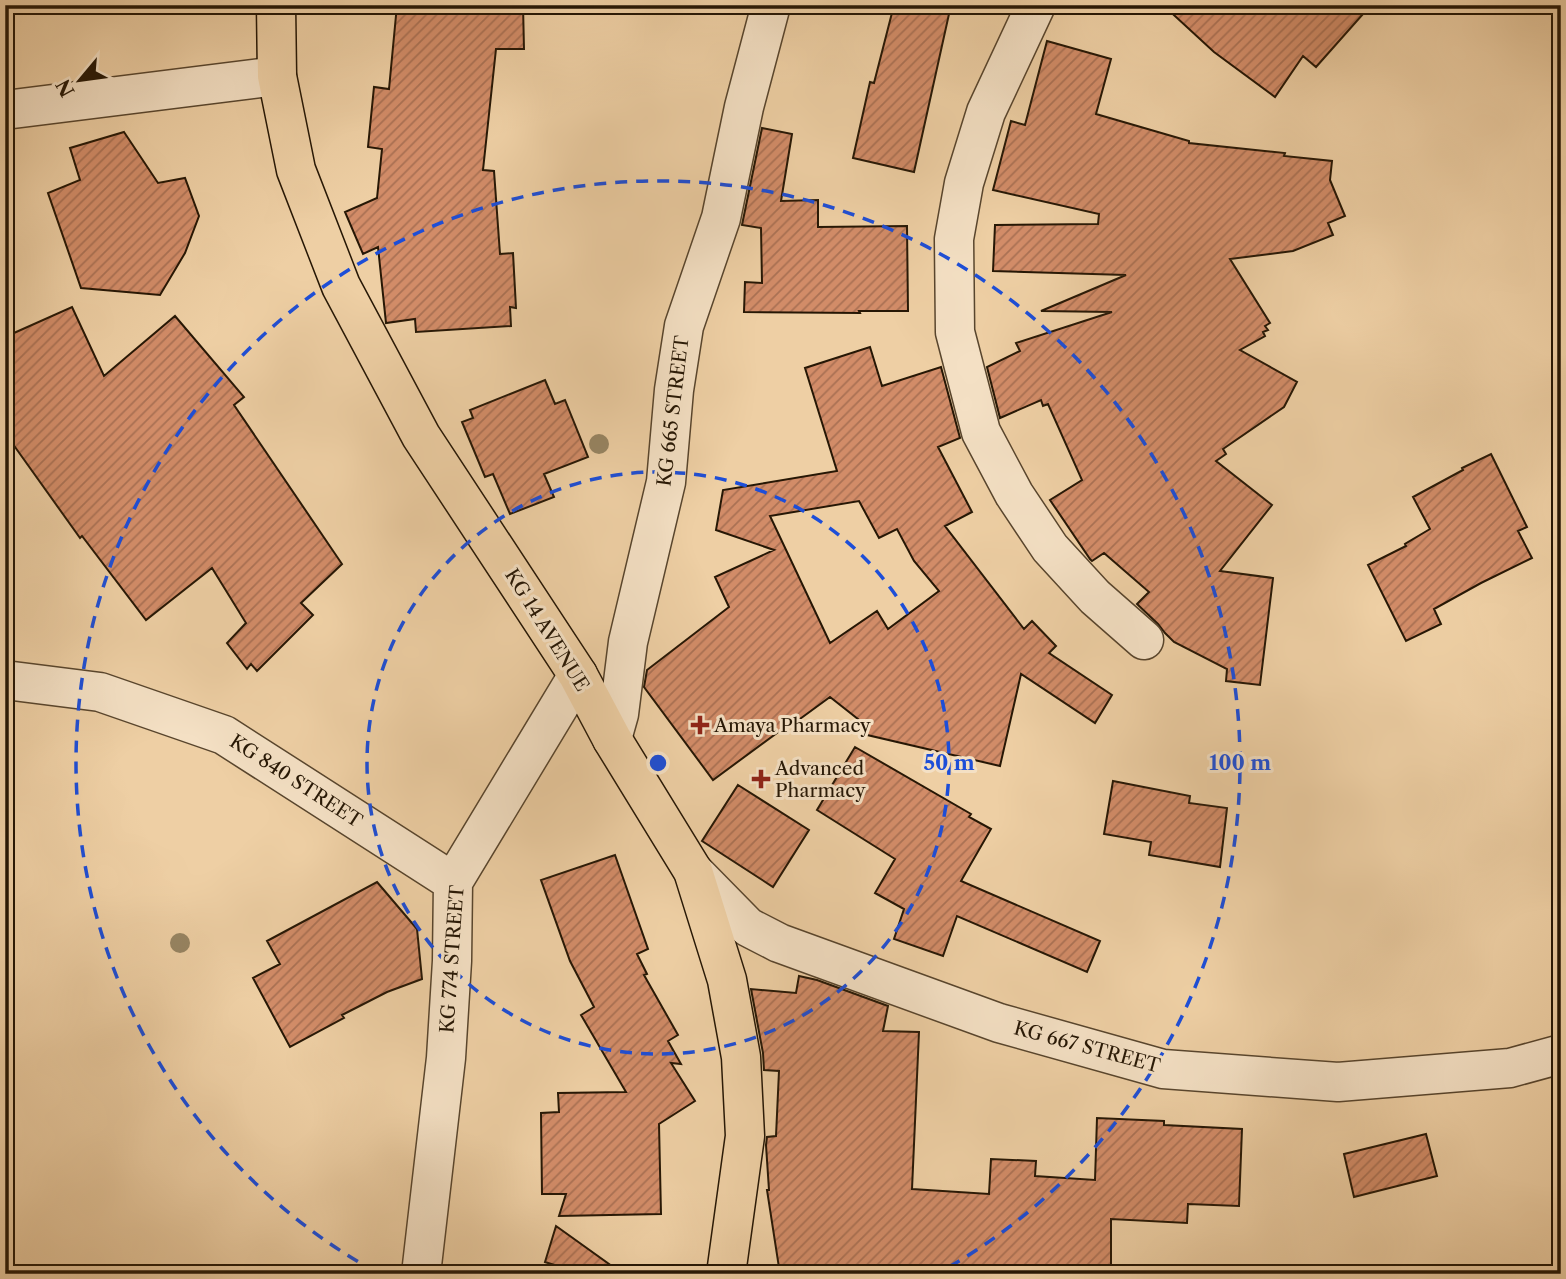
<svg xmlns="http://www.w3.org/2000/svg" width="1566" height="1279" font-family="'Libre Caslon Text',serif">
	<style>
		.building { fill: url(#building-hatch); stroke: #261705; stroke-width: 2; fill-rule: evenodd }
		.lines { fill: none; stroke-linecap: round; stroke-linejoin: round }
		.minor-casing { stroke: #58452d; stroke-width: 41 }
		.major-casing { stroke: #261705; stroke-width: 41 }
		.minor { stroke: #f4e0c4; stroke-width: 38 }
		.major { stroke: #eecfa4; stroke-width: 38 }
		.tree { fill: #978563 }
		.ring { fill: none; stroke: #1d4ed8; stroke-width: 3.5; stroke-dasharray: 12 9 }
		.poi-dot { fill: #8f2418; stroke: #f4e0c4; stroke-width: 2.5 }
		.labels { text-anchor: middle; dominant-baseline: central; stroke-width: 6; stroke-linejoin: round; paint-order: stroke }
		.street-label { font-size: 19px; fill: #261705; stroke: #f4e0c4 }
		.poi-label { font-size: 19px; fill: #261705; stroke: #f4e0c4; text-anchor: start }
		.centre { fill: #1d4ed8; stroke: #f4e0c4; stroke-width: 3.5 }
		.ring-label { font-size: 21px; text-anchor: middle; font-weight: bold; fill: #1d4ed8; stroke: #f4e0c4; stroke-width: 6; stroke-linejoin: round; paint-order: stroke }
	</style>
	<defs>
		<pattern id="building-hatch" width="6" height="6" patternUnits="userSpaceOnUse" patternTransform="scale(1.75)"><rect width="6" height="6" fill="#d28c68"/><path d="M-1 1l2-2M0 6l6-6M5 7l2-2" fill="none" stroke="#aa7154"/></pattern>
	</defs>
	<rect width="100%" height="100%" fill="#eecfa4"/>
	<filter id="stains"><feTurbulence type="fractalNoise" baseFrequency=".00286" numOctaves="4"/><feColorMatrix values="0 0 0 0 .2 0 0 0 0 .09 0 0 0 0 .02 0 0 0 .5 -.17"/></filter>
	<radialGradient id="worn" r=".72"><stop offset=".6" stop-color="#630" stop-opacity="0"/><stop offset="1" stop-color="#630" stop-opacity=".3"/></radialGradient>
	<path class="building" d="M397,5H523L524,49H496L483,170L494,171L500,254L513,253L516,308L510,307L511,326L416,332L415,319L386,323L378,247L363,254L345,212L377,198L382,149L368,147L374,87L389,89Z
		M894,5H951L914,172L853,158L870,82L874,83Z
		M1163,5H1371L1316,67L1303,56L1275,97L1214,52Z
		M1047,41L1111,59L1096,114L1189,141V143L1285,153L1284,156L1332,161L1330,180L1345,216L1328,223L1333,235L1293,251L1230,259L1270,323L1265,326L1268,330L1263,332L1265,336L1240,350L1297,382L1284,407L1223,449L1226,454L1216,461L1272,505L1220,571L1273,578L1260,685L1226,681L1227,669L1174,642L1165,633L1158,624L1137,604L1149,592L1104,553L1092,561L1090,559L1050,500L1082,480L1048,404L1043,406L1041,400L1000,418L987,367L1020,351L1016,343L1112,312L1041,311L1126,275L993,271L995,225L1098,224L1099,214L993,190L1011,121L1025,125Z
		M762,128L792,134L781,201L818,200V227L907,226L908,311H859L860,313L744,312L745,282L762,283L761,228L742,225Z
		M124,132L158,183L185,178L199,216L185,253L160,295L81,288L48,193L80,180L70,148Z
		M72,307L104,376L175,316L244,397L234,405L342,564L301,603L313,615L257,671L251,664L247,669L227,643L246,623L212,568L146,620L82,536L80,538L5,433V337Z
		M870,347L882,386L941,367L960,438L938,447L972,512L945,526L1024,629L1032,621L1056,646L1049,653L1112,695L1095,723L1021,674L1000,766L863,734L868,727L830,697L793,724L792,722L713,780L644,687L647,670L729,607L715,577L774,550L716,530L723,490L837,471L805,368ZM859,501L879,538L897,529L914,561L939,591L888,629L877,611L830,643L770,516Z
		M545,380L555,404L565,400L588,457L544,474L554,497L510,514L493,474L485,477L462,422L473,418L470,410Z
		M1491,454L1527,527L1518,531L1532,558L1481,583L1434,609L1441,624L1406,641L1368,565L1406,546L1405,544L1430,529L1413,497L1463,470L1462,468Z
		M855,747L971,814L969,817L991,829L961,881L1100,941L1087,972L957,916L943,956L894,939L904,909L875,893L895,859L817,810Z
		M1113,781L1190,796L1189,803L1227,808L1220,867L1149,855L1151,842L1104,834Z
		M738,785L809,830L773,887L702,841Z
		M615,855L648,949L637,954L647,974L644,975L678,1035L668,1041L681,1064L671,1063L695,1101L659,1124L661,1214L559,1216L566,1194H542L541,1113L559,1112L558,1093L626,1092L581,1015L594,1007L570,961L541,880Z
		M377,882L417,929L422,979L387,992L342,1015L344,1018L290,1047L253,978L280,964L267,941Z
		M799,976L817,980L888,1006L883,1031L919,1032L912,1189L989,1194L991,1159L1036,1161L1035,1176L1095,1180L1097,1118L1164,1121V1125L1242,1129L1239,1206L1188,1204L1187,1223L1111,1219V1274H780L767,1190H769L766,1145L767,1137L776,1136L779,1071L764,1070L763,1053L751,989L796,993Z
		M1426,1134L1437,1176L1354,1197L1344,1154Z
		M556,1226L623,1274H583L545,1262Z"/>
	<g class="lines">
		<g class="minor-casing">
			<path id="minor" d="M1036,5L986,112L964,183L954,239L955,332L981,432L1014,494L1050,548L1095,597L1144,640
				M5,110L277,76
				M5,680L100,692L224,735L453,882
				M612,739L619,714L628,642L666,482L674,390L684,326L721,218L744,107L771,5
				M693,871L748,927L779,943L999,1023L1163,1069L1338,1082L1510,1068L1561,1054
				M421,1274L446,1058L452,961L453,882L578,675"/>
		</g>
		<g class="major-casing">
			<path id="major" d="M276,5L277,76L296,170L341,286L421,436L578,675L612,739L693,871L727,980L741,1057L745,1136L726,1274"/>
		</g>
		<use href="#minor" class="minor"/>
		<use href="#major" class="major"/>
	</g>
	<g class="tree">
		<circle cx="599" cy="444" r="10"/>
		<circle cx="180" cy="943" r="10"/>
	</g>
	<g class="ring">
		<circle cx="658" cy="763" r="291"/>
		<path d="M376 1272A582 582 0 1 1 940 1272"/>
	</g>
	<g class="poi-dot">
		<path d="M696.5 714.5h7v7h7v7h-7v7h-7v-7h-7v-7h7z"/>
		<path d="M757.5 768.5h7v7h7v7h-7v7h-7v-7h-7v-7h7z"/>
	</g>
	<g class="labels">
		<g class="street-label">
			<text transform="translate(673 411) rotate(-83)">KG 665 STREET</text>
			<text transform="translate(547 630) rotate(58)">KG 14 AVENUE</text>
			<text transform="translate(296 781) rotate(33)">KG 840 STREET</text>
			<text transform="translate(452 959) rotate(-86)">KG 774 STREET</text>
			<text transform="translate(1087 1047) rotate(15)">KG 667 STREET</text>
		</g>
		<g class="poi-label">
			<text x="714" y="725">Amaya Pharmacy</text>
			<text x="775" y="768">Advanced<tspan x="775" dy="22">Pharmacy</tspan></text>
		</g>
	</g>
	<circle cx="658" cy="763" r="10" class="centre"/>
	<g class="ring-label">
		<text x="949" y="770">50 m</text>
		<text x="1240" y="770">100 m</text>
	</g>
	<rect width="1566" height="1279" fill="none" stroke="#eecfa4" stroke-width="28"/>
	<rect x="7" y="7" width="1552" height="1265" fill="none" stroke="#261705" stroke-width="3.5"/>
	<rect x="14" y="14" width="1538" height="1251" fill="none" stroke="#261705" stroke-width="2"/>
	<g transform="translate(80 80) rotate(241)" stroke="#f4e0c4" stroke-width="5" paint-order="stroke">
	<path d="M0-5L12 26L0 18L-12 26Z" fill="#261705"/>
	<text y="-10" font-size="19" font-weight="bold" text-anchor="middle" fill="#261705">N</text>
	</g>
	<rect width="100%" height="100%" filter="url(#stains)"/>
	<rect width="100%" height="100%" fill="url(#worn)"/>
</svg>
